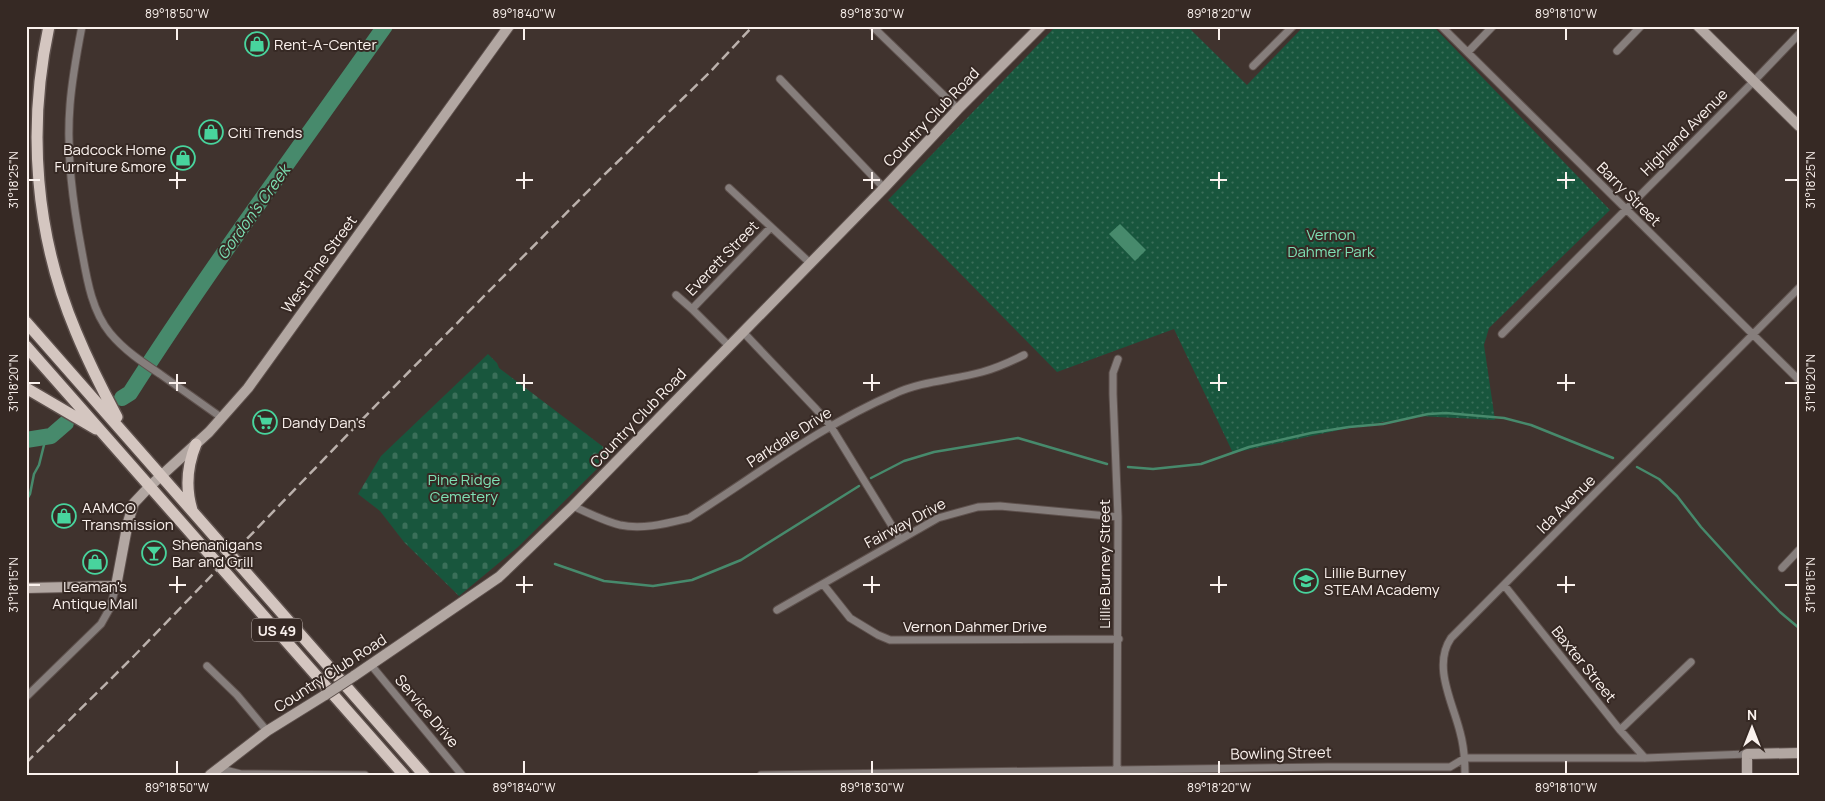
<svg xmlns="http://www.w3.org/2000/svg" width="1825" height="801" font-family="Manrope,sans-serif">
	<style>
		.cemetery { fill: url(#cemetery-stones) }
		.park { fill: url(#park-dots) }
		.water { fill: #478a6c }
		.lines { fill: none; stroke-linecap: round; stroke-linejoin: round }
		.stream { stroke: #478a6c; stroke-width: 2.5 }
		.river { stroke: #478a6c; stroke-width: 16 }
		.street-casing { stroke: #5e514d; stroke-width: 9 }
		.secondary-casing { stroke: #5e514d; stroke-width: 12 }
		.primary-casing { stroke: #5e514d; stroke-width: 14 }
		.street { stroke: #867e7c; stroke-width: 7 }
		.secondary { stroke: #b2a7a2; stroke-width: 10 }
		.primary { stroke: #d4c6c0; stroke-width: 11 }
		.rail { stroke: #bbb1ac; stroke-width: 2.5; stroke-dasharray: 10 5; stroke-linecap: butt }
		.secondary-bridge-casing { stroke: #5e514d; stroke-width: 12; stroke-linecap: butt }
		.secondary-bridge { stroke: #b2a7a2; stroke-width: 10 }
		.ticks { fill: none; stroke: #faf1ed; stroke-width: 2 }
		.labels { text-anchor: middle; dominant-baseline: central; stroke-width: 4; stroke-linejoin: round; paint-order: stroke }
		.shield { fill: #362924; stroke: #bfb5b1; stroke-width: 1 }
		.shield-label { font-size: 14px; font-weight: bold; fill: #faf1ed }
		.poi-label { font-size: 15px; fill: #faf1ed; stroke: #362924; text-anchor: start }
		.street-label { font-size: 15px; fill: #faf1ed; stroke: #362924 }
		.park-label { font-size: 15px; fill: #7ee0b4; stroke: #362924 }
		.water-label { font-size: 16px; font-style: italic; fill: #7cdeb2; stroke: #362924 }
		.neatline { fill: none; stroke: #faf1ed; stroke-width: 2 }
		.ticks-label { font-size: 12px; text-anchor: middle; fill: #faf1ed }
	</style>
	<defs>
		<pattern id="cemetery-stones" width="16" height="16" patternUnits="userSpaceOnUse" patternTransform="scale(1.25)"><rect width="16" height="16" fill="#18563d"/><path d="M2 7V4a2 2 0 0 1 4 0v3zM10 15v-3a2 2 0 0 1 4 0v3z" fill="#3a6f59"/></pattern>
		<pattern id="park-dots" width="8" height="8" patternUnits="userSpaceOnUse" patternTransform="scale(1.25)"><rect width="8" height="8" fill="#18563d"/><path d="M2 2h.1M6 6h.1" fill="none" stroke="#3a6f59" stroke-width="1.8" stroke-linecap="round"/></pattern>
	</defs>
	<rect width="100%" height="100%" fill="#40332e"/>
	<path class="cemetery" d="M488,354L497,363L499,368L610,452L611,455L518,547L459,596L404,542L380,511L358,494L381,456Z"/>
	<path class="park" d="M1056,26H1187L1247,85L1304,26H1433L1610,210L1489,328L1484,345L1495,420L1418,416L1344,429L1233,453L1174,329L1057,372L888,200Z"/>
	<path class="water" d="M1120,224L1146,250L1135,261L1109,234Z"/>
	<g class="lines">
		<path class="stream" d="M1128,467L1153,469L1201,464L1249,447L1311,433L1349,427L1383,424L1428,414L1446,413L1504,418L1531,425L1613,458
			M1637,467L1659,479L1677,496L1701,527L1753,584L1780,612L1799,628
			M871,478L904,461L934,452L1018,438L1107,464
			M26,501L30,494L34,474L39,465L46,437
			M555,564L604,581L653,586L692,580L741,560L859,486"/>
		<path class="river" d="M122,398L130,393C210,268 299,148 385,26
			M26,440L51,436L66,423"/>
		<g class="street-casing">
			<path id="street" d="M82,26C77,52 72,78 70,105C66,154 73,204 82,252C87,280 92,311 110,333C124,350 142,362 160,374C181,389 201,403 222,418
				M872,26L958,109
				M1441,26L1799,380
				M1617,51L1641,26
				M1468,52L1493,26
				M1253,66L1293,26
				M780,79L884,188
				M729,188L810,263
				M676,295L692,309L729,346
				M692,309L771,227
				M743,332L816,409L830,425L900,539
				M1502,334L1754,81L1799,34
				M573,506C588,513 604,521 620,525C643,530 668,523 689,518C757,475 820,426 894,394C922,381 953,380 982,372C997,368 1010,362 1024,355
				M1782,568L1799,550
				M823,584L850,618L878,635L890,640L1119,639
				M1504,585L1620,730L1645,758
				M777,610L938,518L978,507L1000,506L1118,517
				M371,665L462,775
				M207,666L237,695L267,731
				M26,697L101,624L110,608L116,586
				M1620,730L1691,662
				M217,768L241,774L365,775
				M1117,771L1118,517L1113,394V373L1118,359
				M761,775L1328,767H1450L1465,758H1645L1747,754
				M1465,775C1465,760 1464,746 1460,732C1453,703 1432,666 1451,638L1799,288"/>
		</g>
		<g class="secondary-casing">
			<path id="secondary" d="M1698,26L1799,126
				M26,588L116,586L128,522L134,503L150,486L209,432L248,388L509,26
				M354,676L499,577L573,506L884,188L958,109L1041,26
				M210,775L267,731L325,695
				M1747,775V754L1799,753"/>
		</g>
		<g class="primary-casing">
			<path id="primary" d="M49,26C27,128 35,235 76,332C88,361 102,389 117,417
				M26,322L424,775
				M26,346L404,775
				M26,388L96,429
				M192,510C185,487 187,466 196,444"/>
		</g>
		<use href="#street" class="street"/>
		<use href="#secondary" class="secondary"/>
		<use href="#primary" class="primary"/>
		<path class="rail" d="M26,763L133,657L382,399L602,177L710,72L753,26"/>
		<g class="secondary-bridge-casing">
			<path id="secondary-bridge" d="M325,695L354,676"/>
		</g>
		<use href="#secondary-bridge" class="secondary-bridge"/>
	</g>
	<path class="ticks" d="M177,28V40M524,28V40M872,28V40M1219,28V40M1566,28V40M177,172V189M524,172V189M872,172V189M1219,172V189M1566,172V189M28,180H40M169,180H186M516,180H533M863,180H880M1210,180H1227M1557,180H1575M1785,180H1798M177,374V391M524,374V391M872,374V391M1219,374V391M1566,374V391M28,383H40M169,383H186M516,383H533M863,383H880M1210,383H1227M1557,383H1575M1785,383H1798M177,576V593M524,576V593M872,576V593M1219,576V593M1566,576V593M28,585H40M169,585H186M516,585H533M863,585H880M1210,585H1227M1557,585H1575M1785,585H1798M177,761V774M524,761V774M872,761V774M1219,761V774M1566,761V774"/>
	<defs>
		<g id="shop-ring" transform="scale(1.25)"><circle r="9.5" fill="#362924" stroke="#48d49d" stroke-width="1.5"/><path d="M-5-2.5h2.3a2.7 3.5 0 0 1 5.4 0H5L5.5 6h-11ZM-1.5-2.5h3a1.5 2.3 0 0 0-3 0Z" fill="#48d49d"/></g>
		<g id="supermarket-ring" transform="scale(1.25)"><circle r="9.5" fill="#362924" stroke="#48d49d" stroke-width="1.5"/><path d="M-6-5.5h2.5l.6 2H6L4.5 2H-2.5L-4.4-4H-6ZM-1.5 3.2a1.3 1.3 0 1 0 .1 0ZM3 3.2a1.3 1.3 0 1 0 .1 0Z" fill="#48d49d"/></g>
		<g id="bar-ring" transform="scale(1.25)"><circle r="9.5" fill="#362924" stroke="#48d49d" stroke-width="1.5"/><path d="M-6-5H6L.8 .8V4.5H3.5V6h-7V4.5H-.8V.8Z" fill="#48d49d"/></g>
		<g id="school-ring" transform="scale(1.25)"><circle r="9.5" fill="#362924" stroke="#48d49d" stroke-width="1.5"/><path d="M0-5L7-2L0 1L-7-2ZM-4 1L0 2.5L4 1V4Q0 6-4 4Z" fill="#48d49d"/></g>
	</defs>
	<g fill-rule="evenodd">
		<use href="#shop-ring" x="257" y="44"/>
		<use href="#shop-ring" x="211" y="132"/>
		<use href="#shop-ring" x="183" y="158"/>
		<use href="#supermarket-ring" x="265" y="422"/>
		<use href="#shop-ring" x="64" y="516"/>
		<use href="#bar-ring" x="154" y="553"/>
		<use href="#shop-ring" x="95" y="562"/>
		<use href="#school-ring" x="1306" y="581"/>
	</g>
	<g class="labels">
		<rect class="shield" x="252" y="618.5" width="50" height="23" rx="4"/>
		<g class="shield-label">
			<text x="277" y="630">US 49</text>
		</g>
		<g class="poi-label">
			<text x="274" y="44">Rent-A-Center</text>
			<text x="228" y="132">Citi Trends</text>
			<text x="166" y="149" text-anchor="end">Badcock Home<tspan x="166" dy="17">Furniture &amp;more</tspan></text>
			<text x="282" y="422">Dandy Dan's</text>
			<text x="82" y="507">AAMCO<tspan x="82" dy="17">Transmission</tspan></text>
			<text x="172" y="544">Shenanigans<tspan x="172" dy="17">Bar and Grill</tspan></text>
			<text x="1324" y="572">Lillie Burney<tspan x="1324" dy="17">STEAM Academy</tspan></text>
			<text x="95" y="586" text-anchor="middle">Leaman's<tspan x="95" dy="17">Antique Mall</tspan></text>
		</g>
		<g class="street-label">
			<text transform="translate(931 117) rotate(-46)">Country Club Road</text>
			<text transform="translate(1684 132) rotate(-45)">Highland Avenue</text>
			<text transform="translate(1629 194) rotate(45)">Barry Street</text>
			<text transform="translate(722 258) rotate(-46)">Everett Street</text>
			<text transform="translate(319 264) rotate(-54)">West Pine Street</text>
			<text transform="translate(638 418) rotate(-46)">Country Club Road</text>
			<text transform="translate(789 437) rotate(-33)">Parkdale Drive</text>
			<text transform="translate(1566 504) rotate(-45)">Ida Avenue</text>
			<text transform="translate(905 523) rotate(-28)">Fairway Drive</text>
			<text transform="translate(1104 564) rotate(-90)">Lillie Burney Street</text>
			<text x="975" y="626">Vernon Dahmer Drive</text>
			<text transform="translate(1584 664) rotate(51)">Baxter Street</text>
			<text transform="translate(330 673) rotate(-33)">Country Club Road</text>
			<text transform="translate(427 711) rotate(50)">Service Drive</text>
			<text transform="translate(1281 753) rotate(-1)">Bowling Street</text>
		</g>
		<g class="park-label">
			<text x="1331" y="234">Vernon<tspan x="1331" dy="17">Dahmer Park</tspan></text>
			<text x="464" y="479">Pine Ridge<tspan x="464" dy="17">Cemetery</tspan></text>
		</g>
		<g class="water-label">
			<text transform="translate(253 212) rotate(-54)">Gordon's Creek</text>
		</g>
	</g>
	<rect width="1825" height="801" fill="none" stroke="#362924" stroke-width="55"/>
	<g transform="translate(1752 728)" stroke="#362924" stroke-width="4" paint-order="stroke">
	<path d="M0-4L9 19L0 12L-9 19Z" fill="#faf1ed"/>
	<text y="-8" font-size="14" font-weight="bold" text-anchor="middle" fill="#faf1ed">N</text>
	</g>
	<rect x="28" y="28" width="1770" height="746" class="neatline"/>
	<g class="ticks-label">
		<text x="177" y="18">89°18'50"W</text>
		<text x="524" y="18">89°18'40"W</text>
		<text x="872" y="18">89°18'30"W</text>
		<text x="1219" y="18">89°18'20"W</text>
		<text x="1566" y="18">89°18'10"W</text>
		<text transform="translate(14 180) rotate(-90)" y="4">31°18'25"N</text>
		<text transform="translate(1811 180) rotate(-90)" y="4">31°18'25"N</text>
		<text transform="translate(14 383) rotate(-90)" y="4">31°18'20"N</text>
		<text transform="translate(1811 383) rotate(-90)" y="4">31°18'20"N</text>
		<text transform="translate(14 585) rotate(-90)" y="4">31°18'15"N</text>
		<text transform="translate(1811 585) rotate(-90)" y="4">31°18'15"N</text>
		<text x="177" y="792">89°18'50"W</text>
		<text x="524" y="792">89°18'40"W</text>
		<text x="872" y="792">89°18'30"W</text>
		<text x="1219" y="792">89°18'20"W</text>
		<text x="1566" y="792">89°18'10"W</text>
	</g>
</svg>
